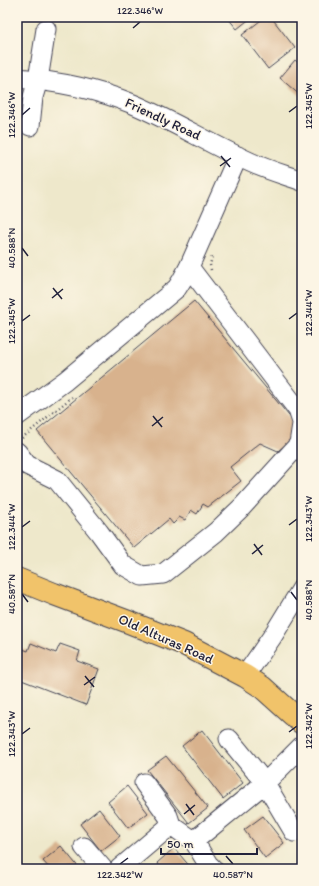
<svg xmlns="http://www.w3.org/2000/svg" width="319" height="886" font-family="Itim,sans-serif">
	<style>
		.building { fill: #d8b28d }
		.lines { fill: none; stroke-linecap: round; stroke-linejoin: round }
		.minor-casing { stroke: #414051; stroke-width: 21 }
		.major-casing { stroke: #414051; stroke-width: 24 }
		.path { stroke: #414051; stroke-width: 2.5; stroke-dasharray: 1 3; stroke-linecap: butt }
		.minor { stroke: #fff; stroke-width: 19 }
		.major { stroke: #f1c36a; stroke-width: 22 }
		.ticks { fill: none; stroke: #22223b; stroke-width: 1.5 }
		.labels { text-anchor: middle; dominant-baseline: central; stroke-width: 3; stroke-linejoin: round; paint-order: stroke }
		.street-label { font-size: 14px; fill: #22223b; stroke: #fcf5e5 }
		.neatline { fill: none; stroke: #22223b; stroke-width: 1.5 }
		.ticks-label { font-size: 10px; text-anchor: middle; fill: #22223b }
	</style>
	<rect width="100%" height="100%" fill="#fcf5e5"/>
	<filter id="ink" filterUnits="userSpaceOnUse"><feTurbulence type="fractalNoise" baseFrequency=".025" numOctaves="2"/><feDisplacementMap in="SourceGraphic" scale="8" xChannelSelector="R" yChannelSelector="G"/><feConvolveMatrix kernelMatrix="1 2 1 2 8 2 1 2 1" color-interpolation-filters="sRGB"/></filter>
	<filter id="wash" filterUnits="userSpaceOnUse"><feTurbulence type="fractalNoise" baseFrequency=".012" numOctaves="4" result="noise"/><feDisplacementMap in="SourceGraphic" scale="16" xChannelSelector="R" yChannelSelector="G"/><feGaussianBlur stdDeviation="0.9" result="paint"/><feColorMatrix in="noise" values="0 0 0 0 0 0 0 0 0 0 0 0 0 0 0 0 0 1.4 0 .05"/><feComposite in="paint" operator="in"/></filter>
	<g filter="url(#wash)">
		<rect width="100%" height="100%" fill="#eee8cb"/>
		<g id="blocks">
			<path class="building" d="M227,17H252L237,29Z
				M265,17H271L295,48L268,69L242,35Z
				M295,60L302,66V97L280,78Z
				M194,301L294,422L292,439L278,451L260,443L230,467L241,481L208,507L203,504L197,514L191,510L185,520L179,517L176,521L173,524L169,519L134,548L37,431Z
				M31,643L56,653L60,644L80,651L77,661L99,669L86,705L19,679L22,670L17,668V655L20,648L28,651Z
				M202,730L243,783L223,799L182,746Z
				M166,756L208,808L189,823L147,770Z
				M127,786L148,813L128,828L108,802Z
				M99,809L120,836L101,851L80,824Z
				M263,816L284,843L265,858L244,830Z
				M61,846L80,869H50L43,861Z
				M174,848L192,869H162L157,863Z"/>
		</g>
	</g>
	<g filter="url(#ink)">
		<use href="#blocks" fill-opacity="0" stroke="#414051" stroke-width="1"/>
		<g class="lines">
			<g class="minor-casing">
				<path id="minor" d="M17,78C56,81 96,89 133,104C173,121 210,144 250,162C267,170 285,175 302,181
					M30,126L33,97L38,80L46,29
					M189,267L298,410L302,422
					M17,416L65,381L177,288L182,280L189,267L238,156
					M17,452L27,465L57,480L99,532L123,565L142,576L163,574L216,532L242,507L299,444L302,424
					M245,676L272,637L302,588
					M229,739L265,783L294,832
					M144,783L168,816L171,825L194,841L208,864L213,869
					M194,841L265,783L302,746
					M84,847L103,869
					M119,869L171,825"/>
			</g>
			<g class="major-casing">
				<path id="major" d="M17,579L54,594L126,621L184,644L245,676L262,687L302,723"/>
			</g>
			<path class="path" d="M211,270L210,265L212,257
				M22,438L72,397"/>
			<use href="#minor" class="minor"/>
			<use href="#major" class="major"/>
		</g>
	</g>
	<path class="ticks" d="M133,28L140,22M289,112L297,106M22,115L30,108M221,156L230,167M220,166L231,158M22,248L28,256M53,288L62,299M52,298L63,289M289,319L297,313M22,321L30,315M153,416L162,427M152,426L163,417M289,525L297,519M22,527L30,521M254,544L262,555M252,554L263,545M291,592L297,600M22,594L28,602M85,676L94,687M84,685L95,677M289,732L297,726M22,734L30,728M186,804L194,815M184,814L195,805M226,856L233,864M120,864L128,858"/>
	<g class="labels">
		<g class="street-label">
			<text transform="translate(163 119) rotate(25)">Friendly Road</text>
			<text transform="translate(166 639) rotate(24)">Old Alturas Road</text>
		</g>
	</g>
	<rect width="319" height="886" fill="none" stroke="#fcf5e5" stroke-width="44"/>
	<path d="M161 848v6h96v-6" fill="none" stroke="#22223b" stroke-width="2"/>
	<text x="167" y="848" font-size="12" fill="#22223b" stroke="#fcf5e5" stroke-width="3" paint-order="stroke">50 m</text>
	<rect x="22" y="22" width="275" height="842" class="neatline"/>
	<g class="ticks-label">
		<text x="140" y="14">122.346°W</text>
		<text transform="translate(308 106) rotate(-90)" y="4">122.345°W</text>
		<text transform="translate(11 115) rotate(-90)" y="4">122.346°W</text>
		<text transform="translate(11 248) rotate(-90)" y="4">40.588°N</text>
		<text transform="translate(308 313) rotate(-90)" y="4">122.344°W</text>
		<text transform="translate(11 321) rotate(-90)" y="4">122.345°W</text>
		<text transform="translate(308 519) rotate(-90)" y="4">122.343°W</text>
		<text transform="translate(11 527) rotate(-90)" y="4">122.344°W</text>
		<text transform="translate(11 594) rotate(-90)" y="4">40.587°N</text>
		<text transform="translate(308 600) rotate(-90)" y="4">40.588°N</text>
		<text transform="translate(308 726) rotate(-90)" y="4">122.342°W</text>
		<text transform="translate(11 734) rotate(-90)" y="4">122.343°W</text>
		<text x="120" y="878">122.342°W</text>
		<text x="233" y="878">40.587°N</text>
	</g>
</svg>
